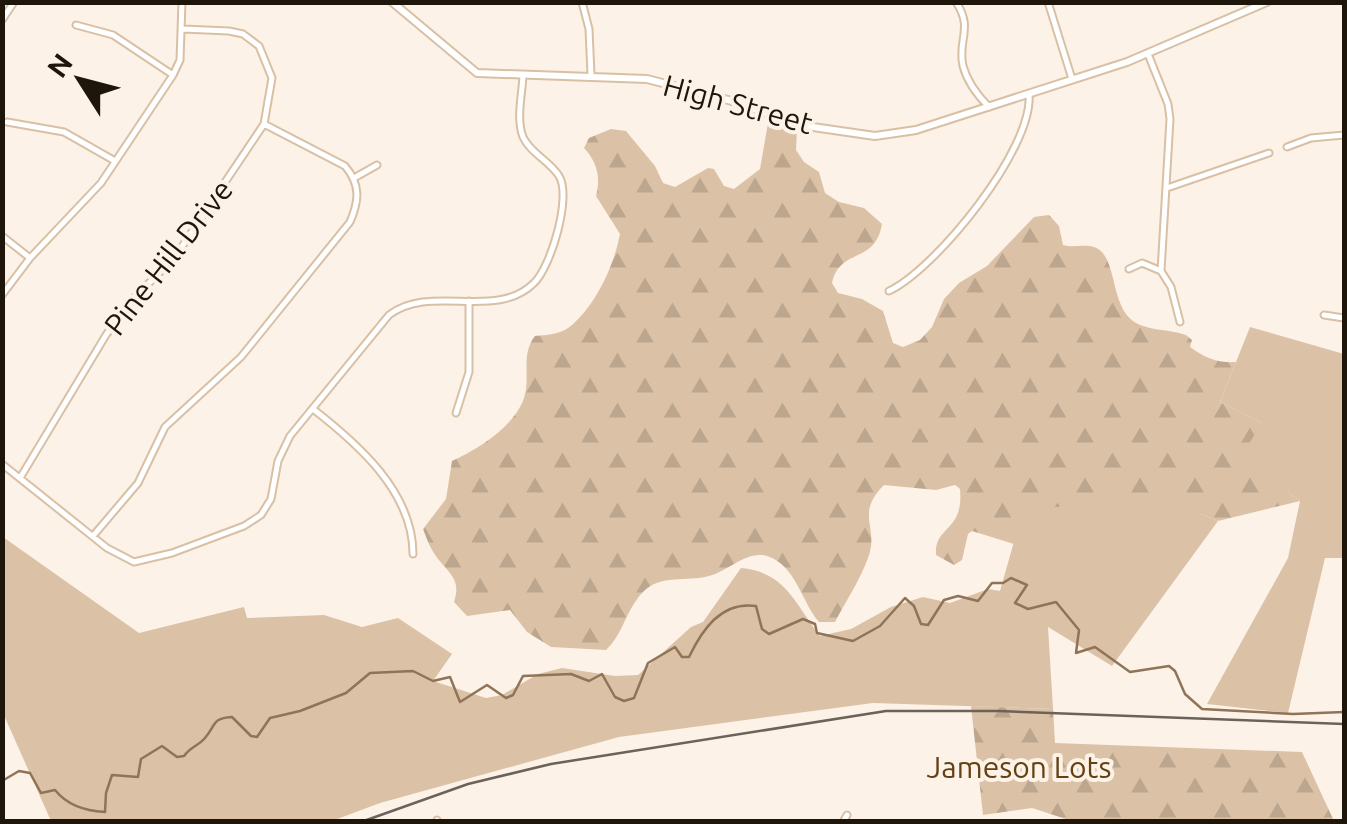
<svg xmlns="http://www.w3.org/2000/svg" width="1347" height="824" font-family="Ubuntu,sans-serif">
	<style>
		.forest { fill: url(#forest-firs) }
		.park { fill: #dbc2a7 }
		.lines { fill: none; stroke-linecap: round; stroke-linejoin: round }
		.stream { stroke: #8f7457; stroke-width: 2.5 }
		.minor-casing { stroke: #d9c0a5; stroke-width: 9 }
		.tertiary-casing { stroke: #d9c0a5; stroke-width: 10 }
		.minor { stroke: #fff; stroke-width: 5 }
		.tertiary { stroke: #fff; stroke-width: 6 }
		.rail { stroke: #6c6258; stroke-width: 2.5 }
		.labels { text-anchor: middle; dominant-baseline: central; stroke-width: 8; stroke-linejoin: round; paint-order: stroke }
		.street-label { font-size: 30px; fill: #1e150b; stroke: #fdf2e7 }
		.park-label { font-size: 30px; fill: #634113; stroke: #fdf2e7 }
	</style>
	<defs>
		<pattern id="forest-firs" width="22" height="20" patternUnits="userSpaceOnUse" patternTransform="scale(2.5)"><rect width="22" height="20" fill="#dbc2a7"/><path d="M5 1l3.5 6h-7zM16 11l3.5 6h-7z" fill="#bca68e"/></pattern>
	</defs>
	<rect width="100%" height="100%" fill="#fdf2e7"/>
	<path class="forest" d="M768,123L797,129L796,150L804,162L819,172L825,193L839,202L864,208L882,224C875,265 840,247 832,283L838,293L862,299L883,311L893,343L903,347L920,340L932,327L944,299L959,283L987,266L1034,217L1049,215L1059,226L1063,245C1073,248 1084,244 1094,247C1118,255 1109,303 1133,321C1147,331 1169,329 1186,335L1192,340L1190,347C1205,358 1217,363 1236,362L1220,402L1262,423L1289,493L1300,501L1218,521L1201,514L1024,510L1014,544L972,531L968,534L962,560L954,565L936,555C934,525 964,533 960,489L955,485L936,490L884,485C854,515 880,527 868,558C860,580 846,601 835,622H819C802,603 796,565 767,556C747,550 728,571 709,576C687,582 660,574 643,592C625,611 624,633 606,650L551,647L527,632L510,610L467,616L454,602C461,580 451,575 438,559C431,550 427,540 423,529L446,499L452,461C478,449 514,427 524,398C531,377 520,355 535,336C548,335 562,334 572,325C597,303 614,265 620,234L596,196C601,177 597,162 584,148L589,138L611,129L626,131L655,166L663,183L675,187L708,168L714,169L724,186L734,189L760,169Z
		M971,706L1053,709L1055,743L1302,752L1334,821L1075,822L1032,808L983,815Z"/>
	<path class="park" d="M1250,327L1344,354V558H1325L1288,713L1207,704L1288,558L1300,501L1289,493L1248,445L1262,423L1220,402Z
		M1190,495L1201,514L1218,521L1112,666L1048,627L1053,709L873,703L619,737L380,803L332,821H51L3,713V537L139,633L244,607L247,618L324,615L362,627L398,618L452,654L433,681L486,698L502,695L538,674L562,668L615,676L638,675L691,627L703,622L741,568C786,572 795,604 820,636L851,629L891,607L923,597L950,603L988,589L1000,591L1023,510Z"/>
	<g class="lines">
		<path class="stream" d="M2,781L19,771L30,773L41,793L55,790C67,805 86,811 105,812L106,793L112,775L138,777L141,759L162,746L177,757L184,756C190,747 198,746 205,738C216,725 212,718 232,717L251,736L257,737L270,718L300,711L346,693L370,673L413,671L433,681L450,677L460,702L487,685L506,698L513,695L523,676L571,674L589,681L602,674L615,697L624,701L634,698L648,663L675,647L682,657H689C702,630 721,601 756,606L762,629L769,634L803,619L815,624L817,633L853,641L880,626L905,598L914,606L921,624L928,625L944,600L958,596L978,601L992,583H1003L1011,578L1027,585L1015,603L1028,609L1056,602L1079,630L1076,653L1095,647L1130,672L1169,666L1175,671L1185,694L1202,709L1293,714L1344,712"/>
		<g class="minor-casing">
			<path id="minor" d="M582,2L589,29L591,75
				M956,2C974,29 957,40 963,66C967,81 978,96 989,107
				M1048,2L1072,79
				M2,20L14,2
				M76,25L113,35L173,75
				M1148,54L1168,104L1170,119L1161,271L1171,287L1180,322
				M7,122L64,132L115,161
				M1287,147L1311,138L1344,135
				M354,178L377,165
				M1167,188L1269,153
				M2,236L30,258
				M1129,269L1142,263L1161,271
				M889,291C936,269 1034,148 1029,94
				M2,295L30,258L101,183L173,75L180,60L182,2
				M1324,315L1344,318
				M313,409C358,444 413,492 413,554
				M456,413L469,372V301
				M2,464L107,548L134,562L172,553L244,526L261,515L271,499L278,461L290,436L389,315C431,283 496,321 534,283C551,267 572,196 559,176C550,161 530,153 523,137C516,119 522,95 523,76
				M20,478L106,335L130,302L175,257L264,124L272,78L259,46L243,34L229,31L183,29
				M93,536L138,483L165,427L241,357L350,222C359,201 361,185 345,166L264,124
				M436,822L437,820
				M843,822L847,815"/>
		</g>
		<g class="tertiary-casing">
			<path id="tertiary" d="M392,2L477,73L647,79L732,101L799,125L875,136L916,130L1127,62L1267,2"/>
		</g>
		<use href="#minor" class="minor"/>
		<use href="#tertiary" class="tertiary"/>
		<path class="rail" d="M361,822L468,784L551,764L886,711H999L1344,724"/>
	</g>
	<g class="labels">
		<g class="street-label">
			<text transform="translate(738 104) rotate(15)">High Street</text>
			<text transform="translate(168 257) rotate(-52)">Pine Hill Drive</text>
		</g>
		<g class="park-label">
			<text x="1019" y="767">Jameson Lots</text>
		</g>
	</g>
	<rect width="1347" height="824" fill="none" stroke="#1e150b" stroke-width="10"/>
	<g transform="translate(80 80) rotate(306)" stroke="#fdf2e7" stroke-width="8" paint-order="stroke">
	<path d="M0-8L18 38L0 25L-18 38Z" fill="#1e150b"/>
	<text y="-15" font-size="28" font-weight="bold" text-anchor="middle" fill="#1e150b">N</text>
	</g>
</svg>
